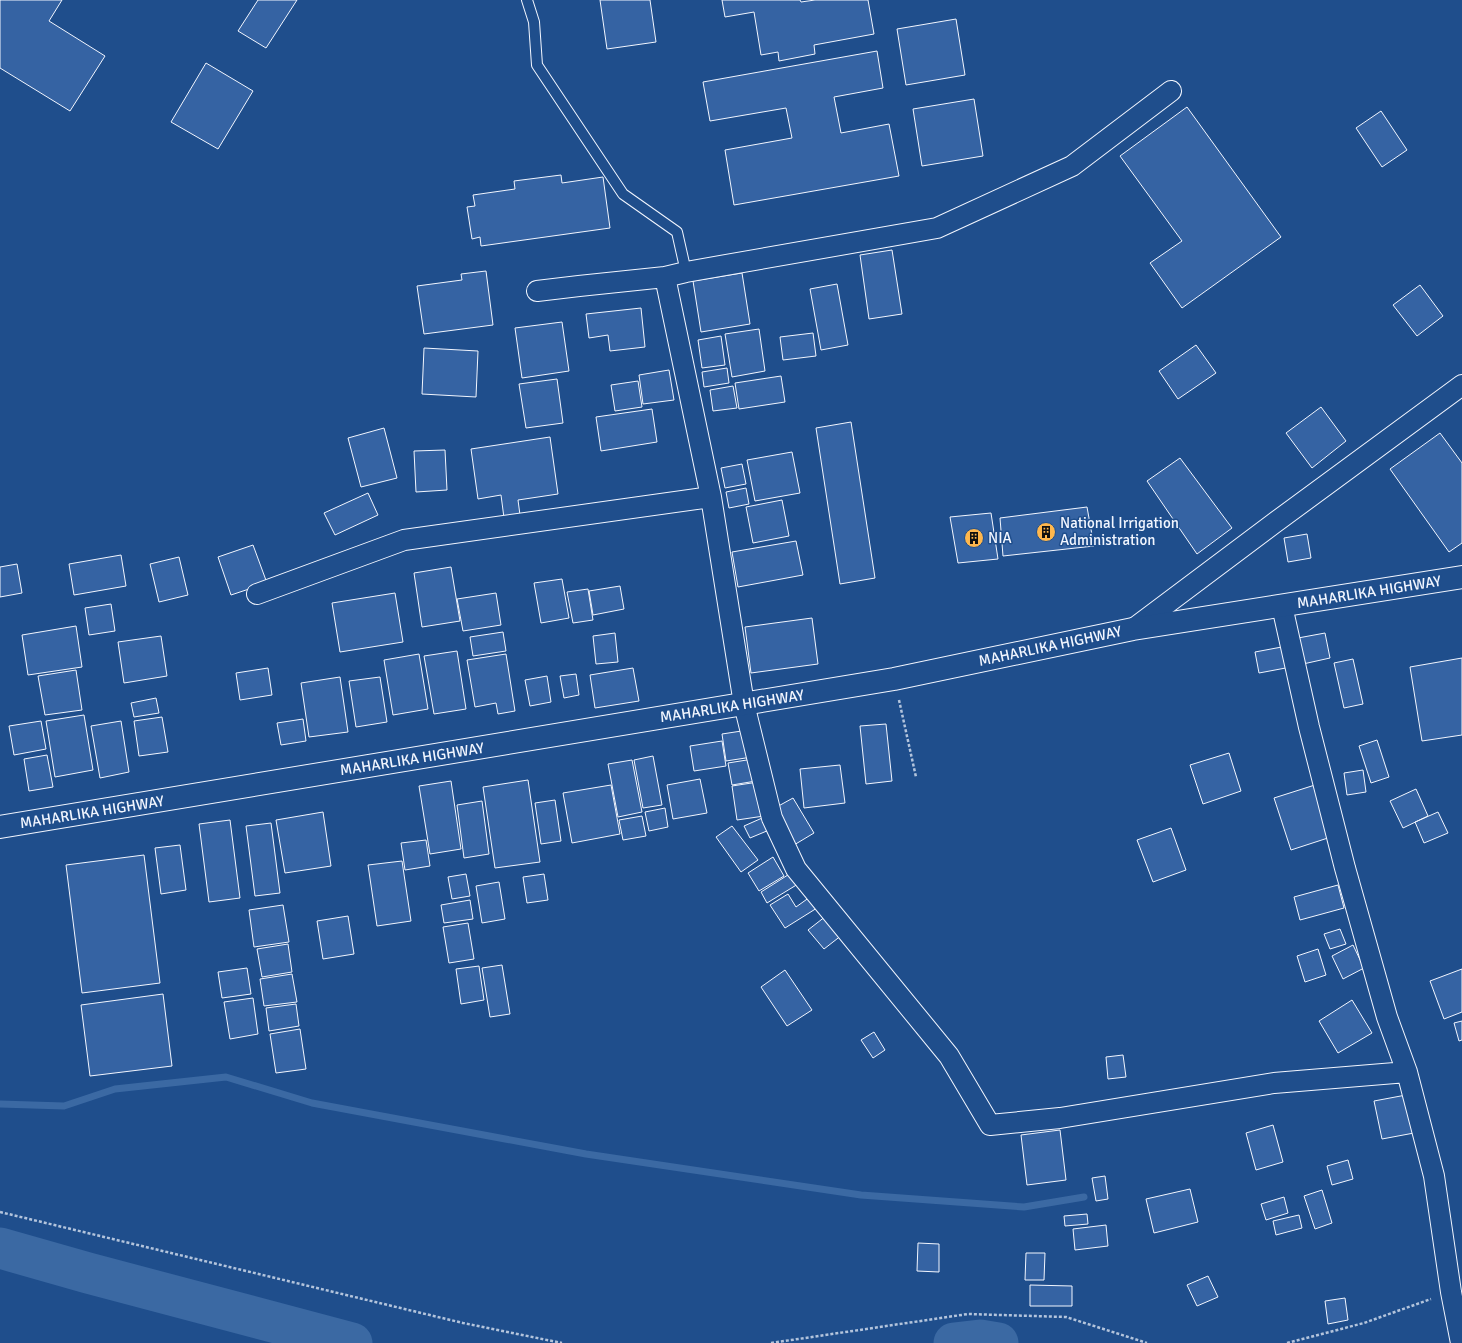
<svg xmlns="http://www.w3.org/2000/svg" width="1462" height="1343" font-family="Signika,sans-serif">
	<style>
		.lines { fill: none; stroke-linecap: round; stroke-linejoin: round }
		.stream { stroke: #3b69a3; stroke-width: 7 }
		.river { stroke: #3b69a3; stroke-width: 41 }
		.building { fill: #3563a3; stroke: #f2f6ff }
		.lane-casing { stroke: #f2f6ff; stroke-width: 12 }
		.street-casing { stroke: #f2f6ff; stroke-width: 22 }
		.highway-casing { stroke: #f2f6ff; stroke-width: 24 }
		.path { stroke: #b3c4dc; stroke-width: 2.5; stroke-dasharray: 3 2; stroke-linecap: butt }
		.lane { stroke: #1f4e8c; stroke-width: 10 }
		.street { stroke: #1f4e8c; stroke-width: 20 }
		.highway { stroke: #1f4e8c; stroke-width: 22 }
		.labels { text-anchor: middle; dominant-baseline: central; stroke-width: 3; stroke-linejoin: round; paint-order: stroke }
		.poi-label { font-size: 15px; fill: #f2f6ff; stroke: #1f4e8c; text-anchor: start }
		.street-label { font-size: 15px; fill: #f2f6ff; stroke: #1f4e8c }
	</style>
	<rect width="100%" height="100%" fill="#1f4e8c"/>
	<g class="lines">
		<path class="stream" d="M0,1104L64,1106L115,1089L226,1077L312,1103L586,1154L861,1195L1024,1207L1084,1197"/>
		<path class="river" d="M0,1248L88,1273L352,1343
			M954,1343L980,1340L998,1343"/>
	</g>
	<path class="building" d="M0,0H62L49,21L105,56L70,111L0,68Z
		M258,0H297L266,48L238,31Z
		M600,0H650L656,42L607,49Z
		M722,0H800L801,2L815,0H868L874,34L814,45L815,54L779,61L778,52L761,55L754,12L725,17Z
		M956,19L965,75L906,85L897,29Z
		M877,51L883,88L834,97L841,133L889,124L899,176L734,205L725,150L792,138L786,108L710,121L703,82Z
		M206,63L253,91L218,149L171,122Z
		M974,99L983,156L922,166L913,109Z
		M1187,107L1281,237L1182,308L1150,263L1182,241L1120,156Z
		M1381,111L1407,150L1382,167L1356,128Z
		M561,175L562,183L603,177L610,228L481,246L480,237L472,239L467,207L475,206L473,195L515,189L514,181Z
		M892,250L902,314L869,319L860,255Z
		M486,271L493,325L424,334L417,286L462,280L461,274Z
		M742,273L750,324L701,332L693,281Z
		M837,284L848,345L821,350L810,289Z
		M1420,285L1443,316L1417,336L1393,305Z
		M641,308L645,347L610,351L608,335L589,338L586,314Z
		M562,322L569,371L522,378L515,328Z
		M759,329L765,371L732,377L725,334Z
		M813,333L816,356L783,360L780,337Z
		M721,336L725,365L702,368L698,340Z
		M1196,345L1216,373L1178,399L1159,371Z
		M424,348L478,351L476,397L422,394Z
		M727,368L729,383L704,387L702,372Z
		M669,370L674,400L643,404L639,375Z
		M781,376L785,402L739,409L735,383Z
		M557,379L563,423L526,428L519,384Z
		M638,381L642,407L615,411L611,385Z
		M733,386L737,408L713,411L710,390Z
		M1321,407L1346,441L1312,468L1286,433Z
		M652,409L657,442L601,451L596,417Z
		M851,422L875,578L840,584L816,428Z
		M384,428L397,478L361,487L348,438Z
		M1440,433L1462,463V543L1449,552L1390,469Z
		M550,437L558,494L518,500L520,515L504,518L501,495L478,499L471,449Z
		M445,450L447,490L416,492L414,451Z
		M792,452L800,493L755,501L747,460Z
		M1180,458L1232,528L1197,554L1147,481Z
		M742,464L746,484L725,488L721,468Z
		M746,488L749,504L729,508L726,492Z
		M368,493L378,515L335,535L324,513Z
		M782,500L789,536L753,543L746,507Z
		M1087,507L1094,546L1003,556L1000,518Z
		M991,513L998,559L958,563L950,517Z
		M1307,534L1311,558L1288,562L1284,538Z
		M796,541L803,575L738,587L732,552Z
		M253,545L267,583L231,595L218,557Z
		M121,555L126,586L74,595L69,564Z
		M179,557L188,595L159,602L150,564Z
		M17,564L22,593L0,597V567Z
		M451,567L460,621L422,627L414,573Z
		M562,579L569,618L541,623L534,583Z
		M620,586L624,609L593,615L589,591Z
		M588,589L593,620L573,623L567,592Z
		M395,593L403,642L340,652L332,603Z
		M496,593L501,625L463,631L457,599Z
		M111,604L115,631L89,635L85,608Z
		M812,618L818,664L751,673L745,627Z
		M76,626L82,667L28,675L22,635Z
		M503,632L506,651L473,656L470,637Z
		M615,633L618,662L596,664L593,636Z
		M1325,633L1330,658L1303,664L1298,638Z
		M161,636L167,676L124,683L118,642Z
		M1287,646L1291,667L1259,673L1255,652Z
		M457,651L466,709L434,714L424,656Z
		M419,654L428,709L393,715L384,660Z
		M506,654L515,711L498,714L496,703L475,707L467,660Z
		M1462,658V735L1422,741L1410,667Z
		M1353,659L1363,704L1344,708L1334,663Z
		M268,668L272,695L240,700L236,673Z
		M633,668L639,701L595,708L590,675Z
		M76,670L82,710L45,715L38,676Z
		M576,674L579,695L564,698L560,676Z
		M547,676L551,702L530,706L525,680Z
		M340,677L348,732L309,737L301,683Z
		M380,677L387,722L356,727L349,681Z
		M156,698L159,713L134,717L131,703Z
		M84,715L93,770L55,777L46,721Z
		M162,717L168,752L139,756L134,721Z
		M303,719L306,741L281,745L277,723Z
		M41,721L46,749L14,755L9,726Z
		M121,721L129,772L100,778L91,726Z
		M886,724L892,781L866,784L860,726Z
		M748,730L752,757L726,761L722,734Z
		M1377,740L1389,777L1371,783L1359,746Z
		M722,741L726,766L694,771L690,746Z
		M1229,753L1241,791L1203,804L1190,765Z
		M47,755L53,787L29,791L24,759Z
		M653,756L662,805L643,808L634,760Z
		M753,759L756,781L732,785L728,763Z
		M632,760L642,812L618,817L608,764Z
		M840,765L845,803L804,808L800,769Z
		M1363,770L1366,792L1347,795L1344,773Z
		M700,779L707,813L673,819L667,785Z
		M528,780L540,862L495,868L483,787Z
		M451,781L461,849L430,854L419,786Z
		M758,782L764,816L737,820L732,786Z
		M1318,784L1334,836L1291,850L1274,798Z
		M611,785L620,834L572,843L563,793Z
		M1416,789L1428,816L1403,828L1390,801Z
		M793,798L814,833L794,845L773,809Z
		M555,800L561,841L541,844L535,803Z
		M482,801L489,854L464,858L457,805Z
		M665,808L668,827L649,831L645,812Z
		M323,812L331,866L285,873L276,820Z
		M1438,812L1448,833L1424,843L1415,822Z
		M769,815L774,828L750,838L744,826Z
		M642,816L646,836L623,840L619,820Z
		M230,820L240,898L209,902L199,824Z
		M271,823L280,893L255,896L246,826Z
		M732,826L758,860L741,872L716,837Z
		M1171,828L1186,870L1153,882L1137,840Z
		M426,840L430,866L405,870L401,843Z
		M180,845L186,890L161,894L155,848Z
		M144,855L160,983L82,993L66,865Z
		M773,857L784,876L759,891L748,873Z
		M402,861L411,921L377,926L368,865Z
		M791,873L798,884L767,903L761,892Z
		M466,874L470,896L452,899L448,877Z
		M544,874L548,900L527,903L523,877Z
		M499,882L505,919L482,923L476,886Z
		M1338,885L1344,908L1300,920L1294,897Z
		M788,894L796,907L810,897L817,908L785,928L770,905Z
		M470,900L473,919L444,923L441,905Z
		M283,905L289,942L254,947L249,910Z
		M348,916L354,954L323,959L317,921Z
		M826,916L842,935L824,949L808,930Z
		M468,923L474,959L449,963L443,927Z
		M1340,929L1346,944L1330,949L1324,934Z
		M288,944L292,972L262,977L257,949Z
		M1353,945L1364,968L1343,979L1332,956Z
		M1318,949L1326,975L1305,982L1297,956Z
		M502,965L510,1014L490,1017L482,968Z
		M479,966L484,1000L461,1004L456,969Z
		M247,968L251,994L222,998L218,972Z
		M1462,969V1012L1444,1019L1430,981Z
		M785,970L812,1010L787,1026L761,987Z
		M292,974L297,1002L264,1006L260,979Z
		M163,994L172,1066L90,1076L81,1005Z
		M253,998L258,1034L230,1039L224,1002Z
		M1352,1000L1372,1033L1338,1053L1319,1021Z
		M296,1004L299,1026L269,1031L266,1008Z
		M1462,1021V1040L1459,1041L1454,1023Z
		M300,1029L306,1069L276,1073L270,1034Z
		M874,1032L885,1050L873,1058L861,1040Z
		M1123,1055L1126,1077L1108,1079L1106,1057Z
		M1406,1095L1414,1133L1382,1139L1374,1101Z
		M1273,1125L1283,1162L1256,1170L1246,1133Z
		M1060,1130L1066,1180L1027,1185L1021,1135Z
		M1348,1160L1353,1179L1332,1185L1327,1166Z
		M1105,1176L1108,1199L1096,1201L1092,1178Z
		M1190,1189L1198,1222L1154,1233L1146,1199Z
		M1322,1190L1332,1223L1315,1229L1304,1196Z
		M1284,1197L1288,1213L1266,1220L1261,1204Z
		M1087,1214L1088,1224L1065,1226L1064,1216Z
		M1299,1215L1302,1228L1276,1235L1273,1221Z
		M1106,1225L1108,1246L1075,1250L1073,1229Z
		M918,1243L939,1244V1272L917,1271Z
		M1026,1253H1045L1044,1280H1025Z
		M1208,1276L1218,1297L1197,1306L1187,1285Z
		M1030,1285L1072,1286V1306H1030Z
		M1345,1298L1348,1320L1328,1324L1325,1301Z"/>
	<g class="lines">
		<g class="lane-casing">
			<path id="lane" d="M527,0L534,22L537,65L623,194L677,232L686,272"/>
		</g>
		<g class="street-casing">
			<path id="street" d="M665,277L711,497L744,704L772,818L796,869L949,1056L990,1125L1060,1118L1274,1083L1407,1072
				M537,291L579,286L665,277L686,272L937,228L1072,166L1171,91
				M257,594L404,540L711,497
				M1282,606L1309,727L1345,868L1387,1017L1407,1072L1434,1176L1451,1292L1461,1343
				M1133,629L1273,524L1462,385"/>
		</g>
		<g class="highway-casing">
			<path id="highway" d="M0,827L894,679L1133,629L1462,577"/>
		</g>
		<path class="path" d="M899,700L916,777
			M0,1212L463,1323L562,1343
			M771,1343L968,1314L1066,1317L1147,1343
			M1287,1343L1364,1323L1431,1299"/>
		<use href="#lane" class="lane"/>
		<use href="#street" class="street"/>
		<use href="#highway" class="highway"/>
	</g>
	<defs>
		<g id="building-disc" transform="scale(1)"><circle r="9.5" fill="#ffb74d" stroke="#1f4e8c"/><path d="M-4-6H4V6H1V3H-1V6H-4ZM-2.5-4.3h1.7v1.8h-1.7ZM.8-4.3h1.7v1.8H.8ZM-2.5-1h1.7V.8h-1.7ZM.8-1h1.7V.8H.8Z" fill="#111"/></g>
	</defs>
	<g fill-rule="evenodd">
		<use href="#building-disc" x="1046" y="532"/>
		<use href="#building-disc" x="974" y="538"/>
	</g>
	<g class="labels">
		<g class="poi-label">
			<text x="1060" y="523">National Irrigation<tspan x="1060" dy="17">Administration</tspan></text>
			<text x="988" y="538">NIA</text>
		</g>
		<g class="street-label">
			<text transform="translate(1369 592) rotate(-9)">MAHARLIKA HIGHWAY</text>
			<text transform="translate(1050 646) rotate(-12)">MAHARLIKA HIGHWAY</text>
			<text transform="translate(732 706) rotate(-9)">MAHARLIKA HIGHWAY</text>
			<text transform="translate(412 759) rotate(-9)">MAHARLIKA HIGHWAY</text>
			<text transform="translate(92 812) rotate(-9)">MAHARLIKA HIGHWAY</text>
		</g>
	</g>
</svg>
